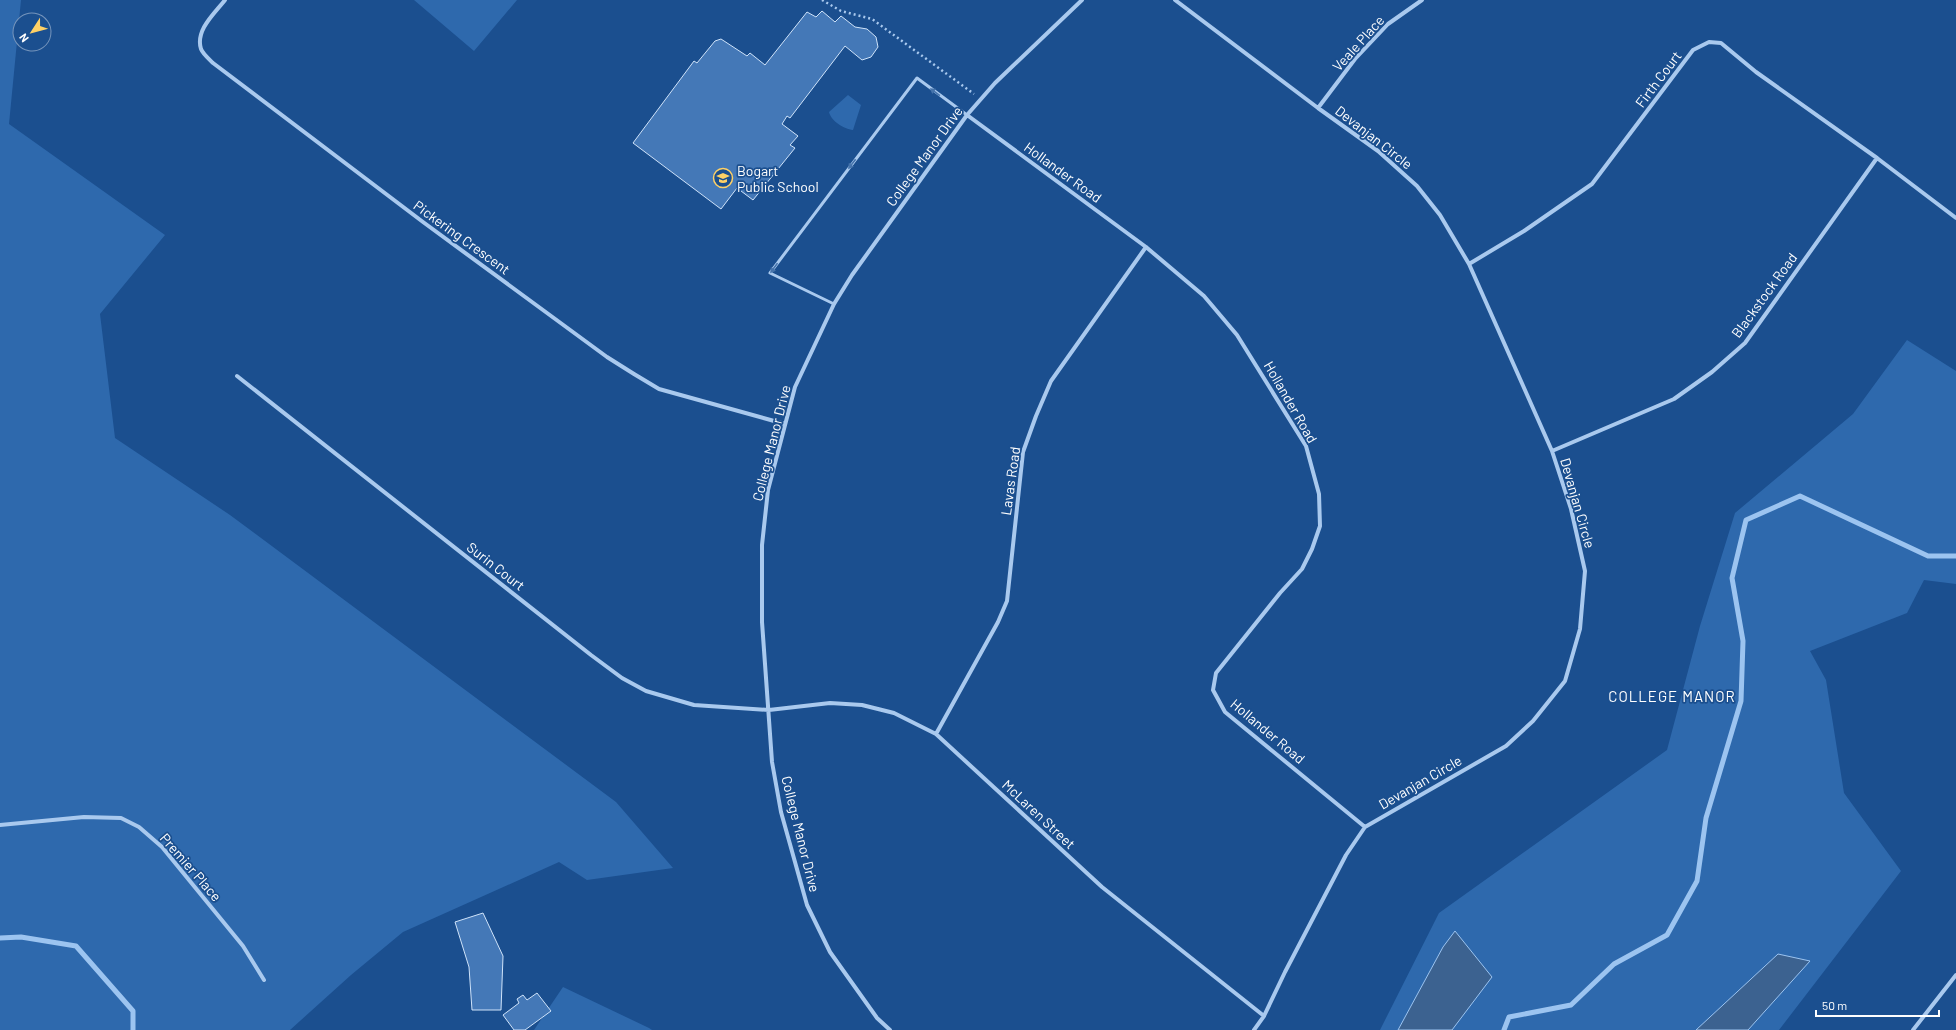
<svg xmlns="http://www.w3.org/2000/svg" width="1956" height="1030" font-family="Barlow,sans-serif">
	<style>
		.green { fill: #2e69ad }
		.water { fill: #3c6290; stroke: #9cc4f0 }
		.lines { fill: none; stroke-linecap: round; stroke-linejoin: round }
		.stream { stroke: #9cc4f0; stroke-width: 5 }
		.building { fill: #4478b7; stroke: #cfe3fa }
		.path { stroke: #a9c9ee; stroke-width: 2.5; stroke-dasharray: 2 3; stroke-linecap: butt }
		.service { stroke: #a9c9ee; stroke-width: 3 }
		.minor { stroke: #a9c9ee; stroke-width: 4 }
		.oneway { fill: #4674ac }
		.labels { text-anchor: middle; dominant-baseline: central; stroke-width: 3.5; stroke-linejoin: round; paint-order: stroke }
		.street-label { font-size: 14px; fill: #fff; stroke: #1b4f8f }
		.poi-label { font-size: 14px; fill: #fff; stroke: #1b4f8f; text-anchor: start }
		.neighbourhood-label { font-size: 15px; letter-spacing: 1px; fill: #fff; stroke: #1b4f8f }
	</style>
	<rect width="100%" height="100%" fill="#1b4f8f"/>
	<path class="green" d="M0,0H21L9,124L165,235L100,314L115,438L230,515L616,802L673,868L587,880L559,862L403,932L351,975L290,1030H0Z
		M414,0H517L474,51Z
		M848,95L861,105L853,130C844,129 831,121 829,112Z
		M1907,340L1956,371V584L1924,580L1907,613L1810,651L1826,680L1844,793L1901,871L1779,1030H1380L1439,913L1667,750L1700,626L1735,513L1853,414Z
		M563,987L649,1028L652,1030H534Z"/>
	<path class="water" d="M1455,931L1492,977L1452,1030H1398L1443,947Z
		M1778,954L1810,961L1748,1030H1696Z"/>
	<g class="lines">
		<path class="stream" d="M0,938L21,937L76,946L133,1011V1030
			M1504,1030L1509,1017L1571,1005L1614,964L1667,935L1697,881L1706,818L1741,701L1743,641L1732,578L1746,520L1800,496L1928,556H1956"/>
	</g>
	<path class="building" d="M822,11L835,22L841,16L855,27L867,29L876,37L878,47L871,57L862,60L845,46L790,118L787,116L782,124L798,136L790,145L795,148L753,200L737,188L721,209L633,143L694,61L697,63L715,41L721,39L747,56L750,53L765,65L807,12L816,17Z
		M483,913L503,956L501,1010H472L469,967L455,922Z
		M537,993L551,1011L525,1030H514L503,1015L519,1003L517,999L523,995L527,1000Z"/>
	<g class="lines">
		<path class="path" d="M822,0L841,11L872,19L974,94"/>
		<path class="service" d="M834,304L770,273L917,78L967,115"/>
		<path class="minor" d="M225,0C215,13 195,30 201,49C203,54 209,59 213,63L423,222L607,357L634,374L659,389L785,424
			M1175,0L1318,108L1378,151L1417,186L1440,215L1469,264L1552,451L1571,509L1585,571L1580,629L1565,681L1533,721L1506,746L1365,827L1346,855L1285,972L1264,1016L1254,1030
			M1318,108L1355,59L1388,24L1422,0
			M967,115L1146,247L1204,296L1237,335L1306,446L1319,494L1320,526L1312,549L1302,569L1280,593L1216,673L1213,690L1225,712L1365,827
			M1469,264L1524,231L1592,184L1693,50L1709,42L1721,43L1756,72L1877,158L1956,218
			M237,376L591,655L622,678L646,691L694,705L769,710L830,703L862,705L894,713L936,734L1102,887L1264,1016
			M1552,451L1674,399L1712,372L1745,343L1877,158
			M936,734L998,622L1007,601L1023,452L1036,416L1051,381L1146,247
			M0,825L84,817L121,818L139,827L162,847L243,946L264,980
			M890,1030L877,1018L830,952L807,905L781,812L772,762L762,622V545L768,490L795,387L834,304L852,275L967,115L995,83L1082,0
			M1913,1030L1956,975"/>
	</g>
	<defs><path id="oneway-solid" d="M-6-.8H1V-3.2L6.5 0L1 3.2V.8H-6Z"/></defs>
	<g class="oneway">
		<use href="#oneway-solid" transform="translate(935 92) rotate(-144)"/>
		<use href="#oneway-solid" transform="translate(852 164) rotate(127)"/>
		<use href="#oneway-solid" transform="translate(774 268) rotate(126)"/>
	</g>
	<defs>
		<g id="school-ring" transform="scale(1)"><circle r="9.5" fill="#1b4f8f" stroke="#ffd166" stroke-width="1.5"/><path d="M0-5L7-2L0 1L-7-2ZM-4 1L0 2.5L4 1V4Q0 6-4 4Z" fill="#ffd166"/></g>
	</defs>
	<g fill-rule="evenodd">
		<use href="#school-ring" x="723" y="178"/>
	</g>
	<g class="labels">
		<g class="street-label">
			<text transform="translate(1358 43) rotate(-48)">Veale Place</text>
			<text transform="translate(1658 79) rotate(-53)">Firth Court</text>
			<text transform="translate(1374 137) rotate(38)">Devanjan Circle</text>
			<text transform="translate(924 156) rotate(-54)">College Manor Drive</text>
			<text transform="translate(1063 172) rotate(36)">Hollander Road</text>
			<text transform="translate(462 237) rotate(36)">Pickering Crescent</text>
			<text transform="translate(1764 295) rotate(-54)">Blackstock Road</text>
			<text transform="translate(1291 402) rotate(60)">Hollander Road</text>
			<text transform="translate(771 443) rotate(-76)">College Manor Drive</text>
			<text transform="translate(1010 481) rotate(-82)">Lavas Road</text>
			<text transform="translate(1578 503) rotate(74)">Devanjan Circle</text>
			<text transform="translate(496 566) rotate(38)">Surin Court</text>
			<text transform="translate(1268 731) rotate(40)">Hollander Road</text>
			<text transform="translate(1420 782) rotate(-30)">Devanjan Circle</text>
			<text transform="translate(1039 814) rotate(43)">McLaren Street</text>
			<text transform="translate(801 834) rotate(76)">College Manor Drive</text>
			<text transform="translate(191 867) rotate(49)">Premier Place</text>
		</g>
		<g class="poi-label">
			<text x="737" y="170">Bogart<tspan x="737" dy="16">Public School</tspan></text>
		</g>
		<g class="neighbourhood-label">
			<text x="1672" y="696">COLLEGE MANOR</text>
		</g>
	</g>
	<g transform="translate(32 32) rotate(234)"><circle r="19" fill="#1b4f8f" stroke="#7695bc"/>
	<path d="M0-3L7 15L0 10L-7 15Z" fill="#ffd166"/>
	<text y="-6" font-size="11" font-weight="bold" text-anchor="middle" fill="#ffffff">N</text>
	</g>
	<path d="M1816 1010v6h123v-6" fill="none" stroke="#ffffff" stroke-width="2"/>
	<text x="1822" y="1010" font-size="12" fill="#ffffff" stroke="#1b4f8f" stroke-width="3" paint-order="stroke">50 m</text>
</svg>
